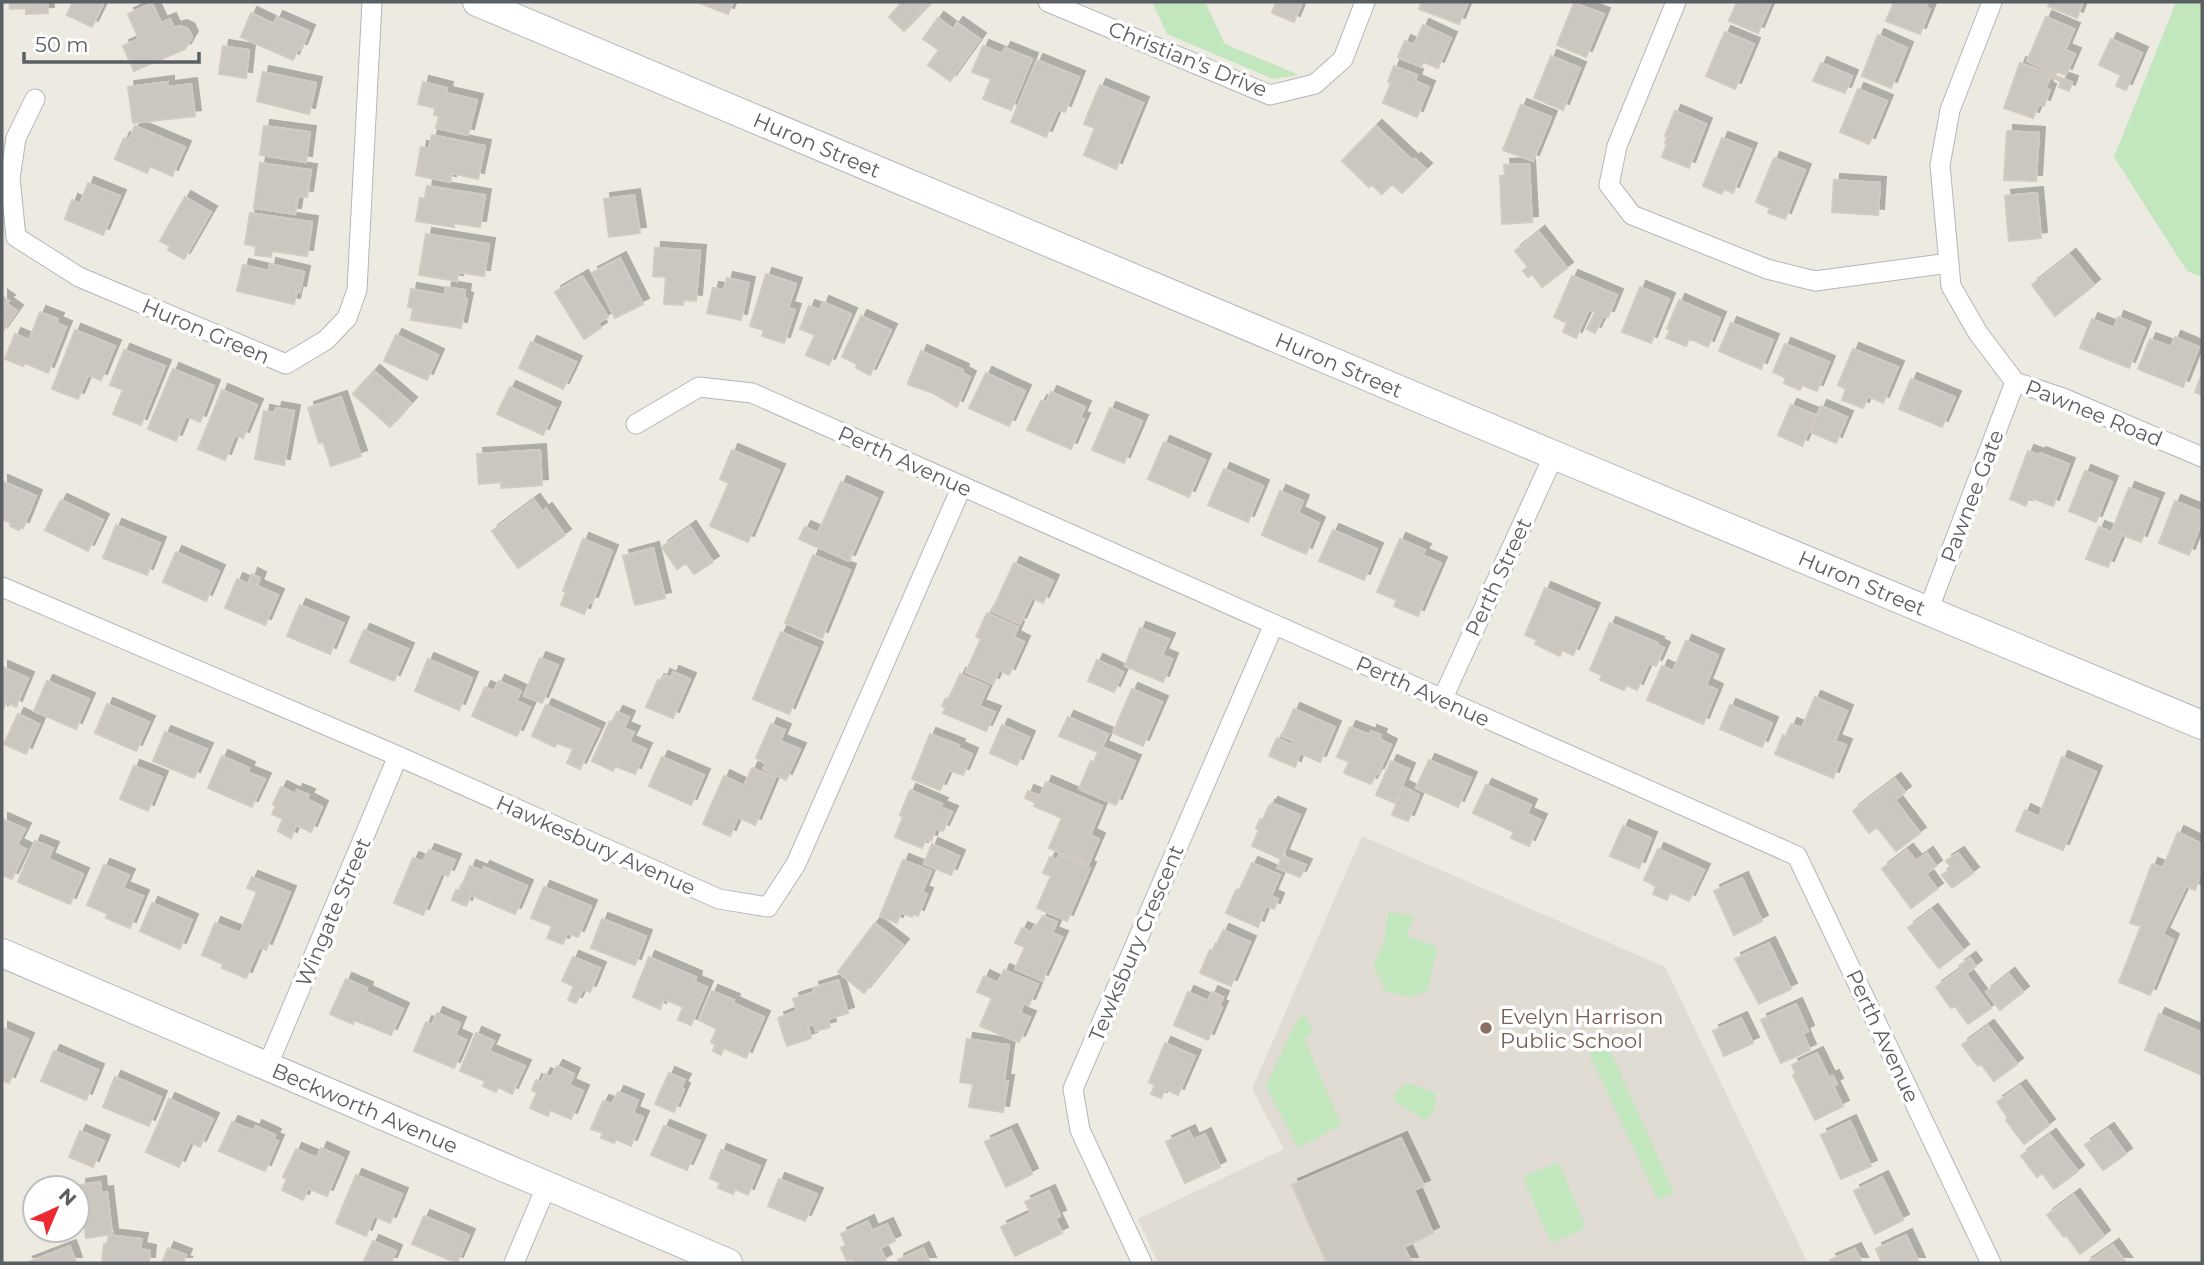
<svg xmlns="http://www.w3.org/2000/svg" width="2204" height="1265" font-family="Montserrat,sans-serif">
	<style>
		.education { fill: #e0dbd3 }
		.green { fill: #c2e6bd }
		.building { fill: #cac7c1; stroke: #d2cac0; stroke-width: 2; filter: url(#shadow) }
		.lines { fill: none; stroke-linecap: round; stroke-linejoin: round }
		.street-casing { stroke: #b3b6ba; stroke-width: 21 }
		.secondary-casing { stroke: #b3b8bd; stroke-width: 30 }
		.street { stroke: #fff; stroke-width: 19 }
		.secondary { stroke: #fff; stroke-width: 28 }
		.education-dot { fill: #8d6e63; stroke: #fff; stroke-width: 2.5 }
		.labels { text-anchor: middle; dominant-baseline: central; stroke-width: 7; stroke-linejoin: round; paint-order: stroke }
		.street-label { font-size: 21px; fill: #5a5f63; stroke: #fff }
		.education-label { font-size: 21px; fill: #785e54; stroke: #fff; text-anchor: start }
	</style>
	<defs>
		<filter id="shadow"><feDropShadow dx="6" dy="-6" stdDeviation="0" flood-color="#0004"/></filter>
	</defs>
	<rect width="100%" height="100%" fill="#edeae2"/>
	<path class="education" d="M1362,836L1665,967L1808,1263H1158L1138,1219L1284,1149L1252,1089Z"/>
	<path class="green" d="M1152,2H1205L1225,44L1299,75L1273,79L1167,34Z
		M2176,2H2202V277L2187,271L2114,157Z
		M1388,912L1414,916L1407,936L1438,947L1427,991L1409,997L1386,992L1373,965L1384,943Z
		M1304,1013L1313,1031L1305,1040L1341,1125L1298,1148L1266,1086L1295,1024Z
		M1603,1035L1674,1192L1658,1200L1584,1043Z
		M1412,1084L1435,1093C1437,1105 1435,1113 1425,1120L1395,1102L1394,1094L1404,1085Z
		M1559,1162L1586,1228L1551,1243L1523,1177Z"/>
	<path class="building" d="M9,2H47L48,13L26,14V8L10,9Z
		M73,2H104L92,27L67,15Z
		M697,2H733L728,14Z
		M897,2H932L904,31L889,17L900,5Z
		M1276,2H1302L1294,22L1272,13Z
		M1422,2H1468L1459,24L1419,9Z
		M1737,2H1771L1758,33L1729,21Z
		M1894,2H1928L1926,8L1930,9L1920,34L1886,21Z
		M2050,2H2083L2077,18L2048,6Z
		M152,3L161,23L170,19L174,28L181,26L188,29L192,37L185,49L134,71L123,46L139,39L128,14Z
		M1574,3L1604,14L1586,57L1557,45Z
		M251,13L274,24L277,17L309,31L301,50L298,49L293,60L241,37Z
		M2046,17L2074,29L2065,50L2075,54L2066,75L2057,71L2056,74L2027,61Z
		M938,18L953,29L957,23L980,39L950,81L928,65L939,50L923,39Z
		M1423,25L1451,38L1438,68L1423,62L1421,67L1398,57L1405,41L1414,45Z
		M1725,32L1754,44L1735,89L1706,76Z
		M1878,35L1907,48L1891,88L1862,76Z
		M2111,39L2142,53L2126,90L2116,86L2121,75L2099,65Z
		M223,46L249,50L246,78L219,74Z
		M983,46L1002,54L1005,48L1032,59L1011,110L983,99L991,79L972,72Z
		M1551,56L1580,68L1563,110L1534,98Z
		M1037,60L1079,77L1065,112L1058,109L1046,137L1011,122Z
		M1821,63L1852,76L1845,93L1813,81Z
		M2020,63L2072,82L2069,91L2059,87L2061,81L2050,77L2046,88L2050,90L2044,106L2039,104L2033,118L2004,108Z
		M1394,66L1417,75L1415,81L1429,87L1417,117L1383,103L1391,83L1388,82Z
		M263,72L316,83L309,114L257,101Z
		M168,82V87L191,84L195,116L133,123L128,87Z
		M423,82L447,88L446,93L477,100L468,135L436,128L439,116L434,115L435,108L418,104Z
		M1100,85L1143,103L1116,169L1084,155L1095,128L1084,124Z
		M1858,89L1887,101L1869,144L1840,132Z
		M1521,105L1551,117L1533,161L1503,150Z
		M1675,111L1706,124L1689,168L1662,157L1667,144L1665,143L1667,137L1665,136Z
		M135,126L185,147L172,176L150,166L147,173L115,159L124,138L129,140Z
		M264,126L310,132L306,162L260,155Z
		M1376,126L1413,161L1415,159L1426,169L1402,193L1392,184L1382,194L1372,185L1369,187L1342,161Z
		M2007,131L2039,133L2036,181L2004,180Z
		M432,135L485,146L478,179L452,173L450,182L416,175L421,147L429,149Z
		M1722,138L1751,149L1733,193L1724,189L1722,194L1703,186Z
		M1774,158L1805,170L1785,219L1768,213L1770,208L1756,202Z
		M260,163L311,170L307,197L298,196L295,214L254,208Z
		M1529,164L1532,222L1502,224L1500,176H1505L1504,165Z
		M1834,180L1880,183L1878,215L1832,212Z
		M88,183L120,196L103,235L65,219L72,200L80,204Z
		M427,186L485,195L480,227L454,223V227L416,221L420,198L425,199Z
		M2037,193L2041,238L2009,241L2005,196Z
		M634,195L640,233L609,237L604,199Z
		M185,197L211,212L184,259L168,250L170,246L160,241Z
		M250,213L312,222L307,256L272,251L271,257L255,255L256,246L245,244Z
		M1539,232L1567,268L1542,287L1532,274L1528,277L1523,271L1528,267L1515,251Z
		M426,234L489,244L484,276L458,272L457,281L419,275Z
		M655,248L700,251L696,301L684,300L683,305L664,304L666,277L653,276Z
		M2070,255L2094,285L2055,316L2032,285Z
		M620,258L643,304L615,318L592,273Z
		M270,264L304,272L300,292L297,291L294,304L237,291L243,265L269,271Z
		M766,274L796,284L788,308L795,310L784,343L762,336L764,330L750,326Z
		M582,276L608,317L598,323L601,328L584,339L555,292Z
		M1572,276L1617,295L1608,317L1603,316L1595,333L1587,329L1595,312L1589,309L1576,338L1563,332L1567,323L1554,317Z
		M727,278L749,283L741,320L707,313L713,288L724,290Z
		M446,287L465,290L464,298L467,299L461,328L411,320L413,308L408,307L411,289L445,295Z
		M1640,287L1669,299L1651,343L1622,332Z
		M2,296L9,301L6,303L17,311L2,332Z
		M1679,300L1720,318L1708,347L1689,338L1686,346L1666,338L1670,330L1667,329Z
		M823,302L851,314L829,365L806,355L815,335L800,329L809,306L820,310Z
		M40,312L58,319L56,323L66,327L48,373L25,363L23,366L5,359L15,334L29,340Z
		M861,316L891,330L870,375L856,368L857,364L842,357Z
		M2118,317L2145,328L2129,368L2080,348L2092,319L2114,328Z
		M1731,323L1773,340L1761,369L1719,351Z
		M75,330L115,346L101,380L88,375L78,399L52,389Z
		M396,335L438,355L427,380L384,361Z
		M2175,337L2199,347L2183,387L2138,369L2150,339L2171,347Z
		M531,342L576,362L563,389L519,368Z
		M1785,344L1829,362L1817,391L1802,385L1800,390L1784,383L1786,378L1773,372Z
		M1853,349L1898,367L1883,403L1868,396L1863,408L1842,400L1846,389L1838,385Z
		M124,350L165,366L141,425L113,414L123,390L110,385Z
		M921,351L963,370L962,373L970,377L957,407L931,392L909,385L908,383Z
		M173,369L214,386L200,422L186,416L176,441L148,429Z
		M374,371L411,403L390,427L353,394Z
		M986,373L1025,391L1009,426L969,408Z
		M2202,374V395L2195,392Z
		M1911,379L1955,397L1942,427L1899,409Z
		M510,387L555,408L543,435L497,414Z
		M222,390L257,405L243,438L235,435L225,460L198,449Z
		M1051,392L1085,407L1080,418L1084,419L1071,449L1027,430L1041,401L1046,403Z
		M341,397L361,456L331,466L323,442L319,443L308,408Z
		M1791,405L1816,415L1802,446L1778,435Z
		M1821,406L1847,417L1836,443L1810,432Z
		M276,408L294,411L284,465L255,459L264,411L275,413Z
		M1110,408L1142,421L1124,463L1092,450Z
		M1164,442L1205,460L1189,497L1148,479Z
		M540,450L542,485L501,488V482L479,484L477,454Z
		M732,450L779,470L748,542L710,526L729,483L720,479Z
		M2028,451L2039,455L2040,453L2069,464L2053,506L2029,497L2026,506L2010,499Z
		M1224,469L1263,486L1248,522L1208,505Z
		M2085,471L2112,482L2096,522L2069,511Z
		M2,481L36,496L23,528L21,527L19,530L10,526L11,523L2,519Z
		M841,482L877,498L849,561L799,539L805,527L818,533Z
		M2129,488L2158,499L2141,542L2112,531Z
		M1280,491L1303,501L1298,513L1319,523L1306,554L1262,535Z
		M61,500L103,520L88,551L45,530Z
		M534,500L543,512L546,509L565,535L518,568L492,531Z
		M2175,501L2202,512V520L2189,555L2159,543Z
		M116,525L160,543L147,575L103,558Z
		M690,527L713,562L694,574L686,563L677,569L662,547Z
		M2099,527L2121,536L2108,567L2086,559Z
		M1333,530L1377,549L1364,580L1319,561Z
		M583,539L612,551L592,603L589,602L584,614L561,605L566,592L563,591Z
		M1400,539L1425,550L1422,555L1441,563L1418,616L1394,606L1397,600L1377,592Z
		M653,548L665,598L635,605L623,556Z
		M176,552L219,571L206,601L163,582Z
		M813,555L850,570L822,638L785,623Z
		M1014,563L1053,581L1043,603L1032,598L1020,624L992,611Z
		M252,574L260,578L257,586L278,595L265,625L225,608L237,579L248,584Z
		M1545,588L1594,609L1573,655L1562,650L1560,656L1535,644L1537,640L1525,635Z
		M300,605L343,623L330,654L287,636Z
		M987,613L1018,627L1014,637L1024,642L1009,675L999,670L993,684L966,672L981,639L976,637Z
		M1610,623L1658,643L1657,645L1664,648L1656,666L1649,663L1637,690L1626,685L1624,690L1600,680L1602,675L1590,670Z
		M1140,628L1169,639L1162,655L1172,659L1163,682L1125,666Z
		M364,630L408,649L394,681L350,662Z
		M781,632L817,648L789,714L753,699Z
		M1686,641L1718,655L1706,685L1717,690L1703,724L1647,700L1662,666L1673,671Z
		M540,658L558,665L542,703L524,696Z
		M428,659L472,678L459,710L415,691Z
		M1097,660L1123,672L1114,692L1088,681Z
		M2,667L28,678L16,707L6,702L2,712Z
		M673,672L690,679L673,718L646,707L658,680L662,681L664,675L671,678Z
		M960,674L988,686L979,706L995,712L986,731L943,713L946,708L942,706L946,698L949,699Z
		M47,681L89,699L76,729L34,711Z
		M499,681L521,691L516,701L530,707L517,736L472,716L485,687L494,691Z
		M1132,689L1162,702L1143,746L1113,733Z
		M1815,697L1847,711L1835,741L1846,745L1833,778L1775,754L1783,735L1786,737L1791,724L1802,728Z
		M107,704L149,722L136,751L95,733Z
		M546,705L599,729L580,769L567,763L573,749L557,743L555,747L532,736Z
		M1730,705L1772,723L1762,747L1720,729Z
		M1294,709L1335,727L1320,762L1300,753L1295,767L1269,756L1277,738L1292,745L1294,741L1282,736Z
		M617,712L629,717L624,728L634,732L629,742L646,749L635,774L615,766L613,771L592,761L610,721L612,722Z
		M18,714L39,724L26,754L4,744Z
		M1068,717L1108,734L1102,747L1135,761L1116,805L1079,789L1091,761L1094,763L1098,752L1059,736Z
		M771,724L785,730L780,741L800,749L786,780L763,769L766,763L756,758Z
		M1002,725L1029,737L1017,765L990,753Z
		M1350,727L1370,735L1371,731L1381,735L1379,739L1391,745L1378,774H1376L1371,784L1344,773L1349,762L1337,757Z
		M165,732L207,749L194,778L153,761Z
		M930,734L959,745L958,748L972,754L963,775L949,770L940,790L912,779Z
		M222,756L249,768L247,772L265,779L252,807L208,788Z
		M662,757L704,775L691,805L649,786Z
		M2062,757L2096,772L2063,850L2016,831L2025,810L2039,817Z
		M1429,760L1471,778L1458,807L1416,788Z
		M1391,761L1409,769L1395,803L1376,795Z
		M134,766L162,777L148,811L120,799Z
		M752,768L775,778L755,825L738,817L730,836L703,824L724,776L744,786Z
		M1895,779L1905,792L1895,800L1920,833L1896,851L1877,827L1869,833L1853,811Z
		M1046,782L1102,806L1090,835L1099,839L1088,865L1049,848L1062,818L1034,806L1036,803L1025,798L1028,791L1040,796Z
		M1486,785L1531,805L1527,814L1541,820L1529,846L1511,838L1514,832L1473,813Z
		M281,787L295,794L297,790L309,795L307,799L322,807L311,832L296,825L291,838L278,831L283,819L272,814L276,806L273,804Z
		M1403,787L1419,795L1408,821L1392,815Z
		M910,790L942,804L940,807L952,812L943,831L936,828L931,841L926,839L922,848L895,837L903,817L900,815Z
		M1272,803L1300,815L1281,859L1252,846L1259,830L1256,829L1260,819L1263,820L1269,806L1270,807Z
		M2,819L25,829L17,845L26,849L12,879L2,875Z
		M1623,826L1651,838L1639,868L1610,856Z
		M2178,832L2202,844V870L2195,890L2186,886L2163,934L2173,940L2150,995L2119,982L2141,926L2130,923L2152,864L2163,868Z
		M35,841L53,848L48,859L83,874L70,904L18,882Z
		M932,844L959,856L951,875L924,864Z
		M1658,849L1704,870L1689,901L1670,892L1667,900L1653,894L1656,886L1644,880Z
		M429,850L455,860L448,876L441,873L423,915L394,903L413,858L423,862Z
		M1907,850L1916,861L1927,853L1936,866L1926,874L1937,889L1911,908L1882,869Z
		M1958,853L1973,873L1952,888L1942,875L1952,868L1946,861Z
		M1059,855L1090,868L1067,921L1037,908L1051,876L1043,873L1050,857L1057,860Z
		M1283,856L1306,865L1300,877L1277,868Z
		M903,860L931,871L922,892L927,894L918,916L913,914L912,917L901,912L897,923L880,916Z
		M1252,863L1280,875L1271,896L1278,899L1274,909L1266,906L1258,927L1226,913L1236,890L1240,889Z
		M104,865L129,875L123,888L143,896L130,928L106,918L108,914L87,905Z
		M470,866L482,871L484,867L527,886L515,914L471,895L466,906L452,900L456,890L460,891Z
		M252,877L290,892L266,950L259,947L246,978L222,968L223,964L202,955L215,923L240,933L257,892L247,888Z
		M1742,878L1762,921L1734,935L1714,891Z
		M544,887L591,906L578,937L567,933L563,944L547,938L552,926L531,918Z
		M152,903L192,920L180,949L140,931Z
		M1932,910L1963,950L1939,968L1908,928Z
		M1043,916L1057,922L1052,933L1062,937L1042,981L1015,969L1025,947L1015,943L1022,928L1031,932L1035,925L1038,926Z
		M602,919L646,936L635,965L591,948Z
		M875,923L903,945L864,993L838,972Z
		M1223,930L1250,942L1231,986L1200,973L1210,950L1214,951Z
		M1769,943L1791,989L1759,1004L1735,959Z
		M573,957L600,968L590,992L583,989L576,1003L568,1000L574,986L562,981Z
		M649,957L696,977L695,982L707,987L691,1025L678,1020L683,1007L664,999L660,1009L633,997Z
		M1970,958L1976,966L1966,974L1991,1008L1968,1024L1955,1006L1951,1008L1936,987L1961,969L1959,966Z
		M1004,970L1038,984L1029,1005L1024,1003L1020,1013L1030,1017L1019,1042L980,1026L992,998L977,992L984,976L998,983Z
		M2009,974L2023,992L2000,1010L1986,992Z
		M346,979L367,988L366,992L403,1009L391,1035L354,1020L353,1024L330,1014Z
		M838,980L848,1013L828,1019L830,1027L816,1031L814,1024L808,1026L811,1038L787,1046L778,1018L797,1011L793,999L814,992L813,988Z
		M712,991L734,1000L733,1003L764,1017L746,1058L724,1048L721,1055L713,1051L715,1044L711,1042L717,1029L699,1020Z
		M1188,992L1208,1001L1212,992L1223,997L1219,1006L1222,1007L1208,1040L1174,1025Z
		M1796,1004L1808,1031L1803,1034L1810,1050L1781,1063L1761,1020Z
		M437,1013L460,1023L455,1035L466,1040L454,1068L414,1051L426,1022L432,1025Z
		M2159,1014L2202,1033V1075L2145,1050Z
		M1741,1018L1753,1043L1724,1056L1713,1031Z
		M1988,1026L2017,1064L1994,1081L1981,1064L1978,1066L1962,1045Z
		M2,1028L28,1039L9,1083L2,1080Z
		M476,1033L494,1041L489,1051L525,1066L512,1094L498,1087L496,1092L483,1086L485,1081L460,1071Z
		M967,1039L1009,1045L1004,1081H1008L1003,1112L969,1107L973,1084L960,1082Z
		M1165,1043L1195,1056L1178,1095L1165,1089L1161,1098L1151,1094L1155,1085L1149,1082Z
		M54,1051L98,1070L86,1100L41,1081Z
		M1817,1053L1829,1078L1833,1076L1837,1084L1833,1086L1843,1106L1815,1120L1793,1075L1796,1074L1792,1065Z
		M557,1066L574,1074L569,1085L583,1091L571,1119L550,1110L548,1116L530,1108L537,1093L532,1090L536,1080L541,1082L545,1074L551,1077Z
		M669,1073L685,1080L681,1087L684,1089L674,1112L655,1104Z
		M115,1077L161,1097L149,1126L103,1107Z
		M2020,1086L2049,1125L2024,1144L2006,1120L2008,1118L1997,1102Z
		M618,1092L638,1100L633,1113L643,1117L631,1146L616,1139L614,1143L601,1138L603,1133L591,1129L603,1101L612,1104Z
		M169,1099L213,1119L200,1147L190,1142L179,1167L146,1152Z
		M1850,1121L1871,1166L1841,1179L1821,1135Z
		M232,1122L254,1131L256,1126L275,1135L273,1139L278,1141L265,1171L219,1151Z
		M664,1126L700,1141L687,1170L651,1155Z
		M2108,1129L2126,1154L2103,1170L2085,1145Z
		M1011,1130L1032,1174L1006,1187L985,1142Z
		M80,1131L104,1141L93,1167L69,1157Z
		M1189,1131L1193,1140L1205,1134L1220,1167L1185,1183L1166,1142Z
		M2050,1135L2078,1171L2054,1189L2042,1173L2037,1177L2021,1156Z
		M1401,1138L1424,1186L1414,1190L1433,1233L1404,1247L1412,1263H1327L1292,1185Z
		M321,1148L343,1158L327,1196L308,1188L303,1200L282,1190L287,1179L283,1177L296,1149L317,1158Z
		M721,1150L760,1166L748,1195L735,1189L733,1194L718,1188L720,1183L710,1178Z
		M356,1175L402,1194L390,1223L374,1216L366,1236L336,1223Z
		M1882,1177L1903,1220L1875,1234L1854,1191Z
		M779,1179L817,1194L805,1221L768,1206Z
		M100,1182L101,1193L107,1192L112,1234L86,1238L80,1185Z
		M1049,1191L1060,1216L1055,1218L1062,1233L1015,1256L1001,1227L1031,1213L1025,1202Z
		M2074,1195L2104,1236L2080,1254L2066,1235L2064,1237L2047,1215Z
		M424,1216L469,1235L457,1263L412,1244Z
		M868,1221L872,1231L887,1224L895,1241L880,1248L886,1260L880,1263H854L852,1259L847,1261L841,1248L846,1245L841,1234Z
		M109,1235L142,1239L140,1249L150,1251L149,1263H102L104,1244H107Z
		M1906,1235L1919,1263H1882L1876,1249Z
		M373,1241L396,1251L391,1263H363Z
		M2113,1245L2126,1263H2087Z
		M70,1246L76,1263H26Z
		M168,1248L186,1255L183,1262L187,1263H162Z
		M923,1248L930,1263H899L898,1260Z
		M1855,1249L1862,1263H1832L1830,1260Z"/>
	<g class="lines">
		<g class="street-casing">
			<path id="street" d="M1048,2L1270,95L1315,84L1343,59L1365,2
				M1676,2L1617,146L1609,185L1632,215L1767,269L1815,281L1949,263
				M1992,2L1950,110L1940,165L1951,286L1978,333L2015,382L2063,398L2202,457
				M35,99L16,138L10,178L16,237L79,277L286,364L326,340L347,318L357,290L372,2
				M636,424L699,387L752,393L1797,856L1991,1263
				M2,587L398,756L719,899L768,907L796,864L962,486
				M1928,611L2015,382
				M1442,700L1554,455
				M267,1067L398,756
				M514,1263L547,1185
				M1142,1263L1080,1130L1073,1089L1274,624"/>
		</g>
		<g class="secondary-casing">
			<path id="secondary" d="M477,2L1554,455L2202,725
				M2,953L728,1263"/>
		</g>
		<use href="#street" class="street"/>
		<use href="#secondary" class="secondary"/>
	</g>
	<circle class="education-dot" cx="1486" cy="1028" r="7"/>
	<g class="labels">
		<g class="street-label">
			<text transform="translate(1188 59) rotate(22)">Christian's Drive</text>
			<text transform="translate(817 145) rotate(23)">Huron Street</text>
			<text transform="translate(206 331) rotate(23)">Huron Green</text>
			<text transform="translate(1339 365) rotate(23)">Huron Street</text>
			<text transform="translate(2094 413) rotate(22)">Pawnee Road</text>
			<text transform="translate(905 461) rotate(24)">Perth Avenue</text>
			<text transform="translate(1972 496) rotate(-69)">Pawnee Gate</text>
			<text transform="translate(1498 577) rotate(-65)">Perth Street</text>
			<text transform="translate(1862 583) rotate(23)">Huron Street</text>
			<text transform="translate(1423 691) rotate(24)">Perth Avenue</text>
			<text transform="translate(596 845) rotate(24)">Hawkesbury Avenue</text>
			<text transform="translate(333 912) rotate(-67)">Wingate Street</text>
			<text transform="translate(1136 943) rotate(-67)">Tewksbury Crescent</text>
			<text transform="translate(1883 1036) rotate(65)">Perth Avenue</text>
			<text transform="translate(365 1108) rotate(23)">Beckworth Avenue</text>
		</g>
		<g class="education-label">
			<text x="1500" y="1016">Evelyn Harrison<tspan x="1500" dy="24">Public School</tspan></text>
		</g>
	</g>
	<rect width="2204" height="1265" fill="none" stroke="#5a5f63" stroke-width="7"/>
	<g transform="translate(56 1209) rotate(44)"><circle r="33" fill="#ffffff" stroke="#bdbfc1" stroke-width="2"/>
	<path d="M0-5L12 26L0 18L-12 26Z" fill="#ec2930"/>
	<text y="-10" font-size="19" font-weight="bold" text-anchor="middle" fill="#5a5f63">N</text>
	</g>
	<path d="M24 52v10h175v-10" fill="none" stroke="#5a5f63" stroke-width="3.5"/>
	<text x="35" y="52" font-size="21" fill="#5a5f63" stroke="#ffffff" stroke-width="5" paint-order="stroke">50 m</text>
</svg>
